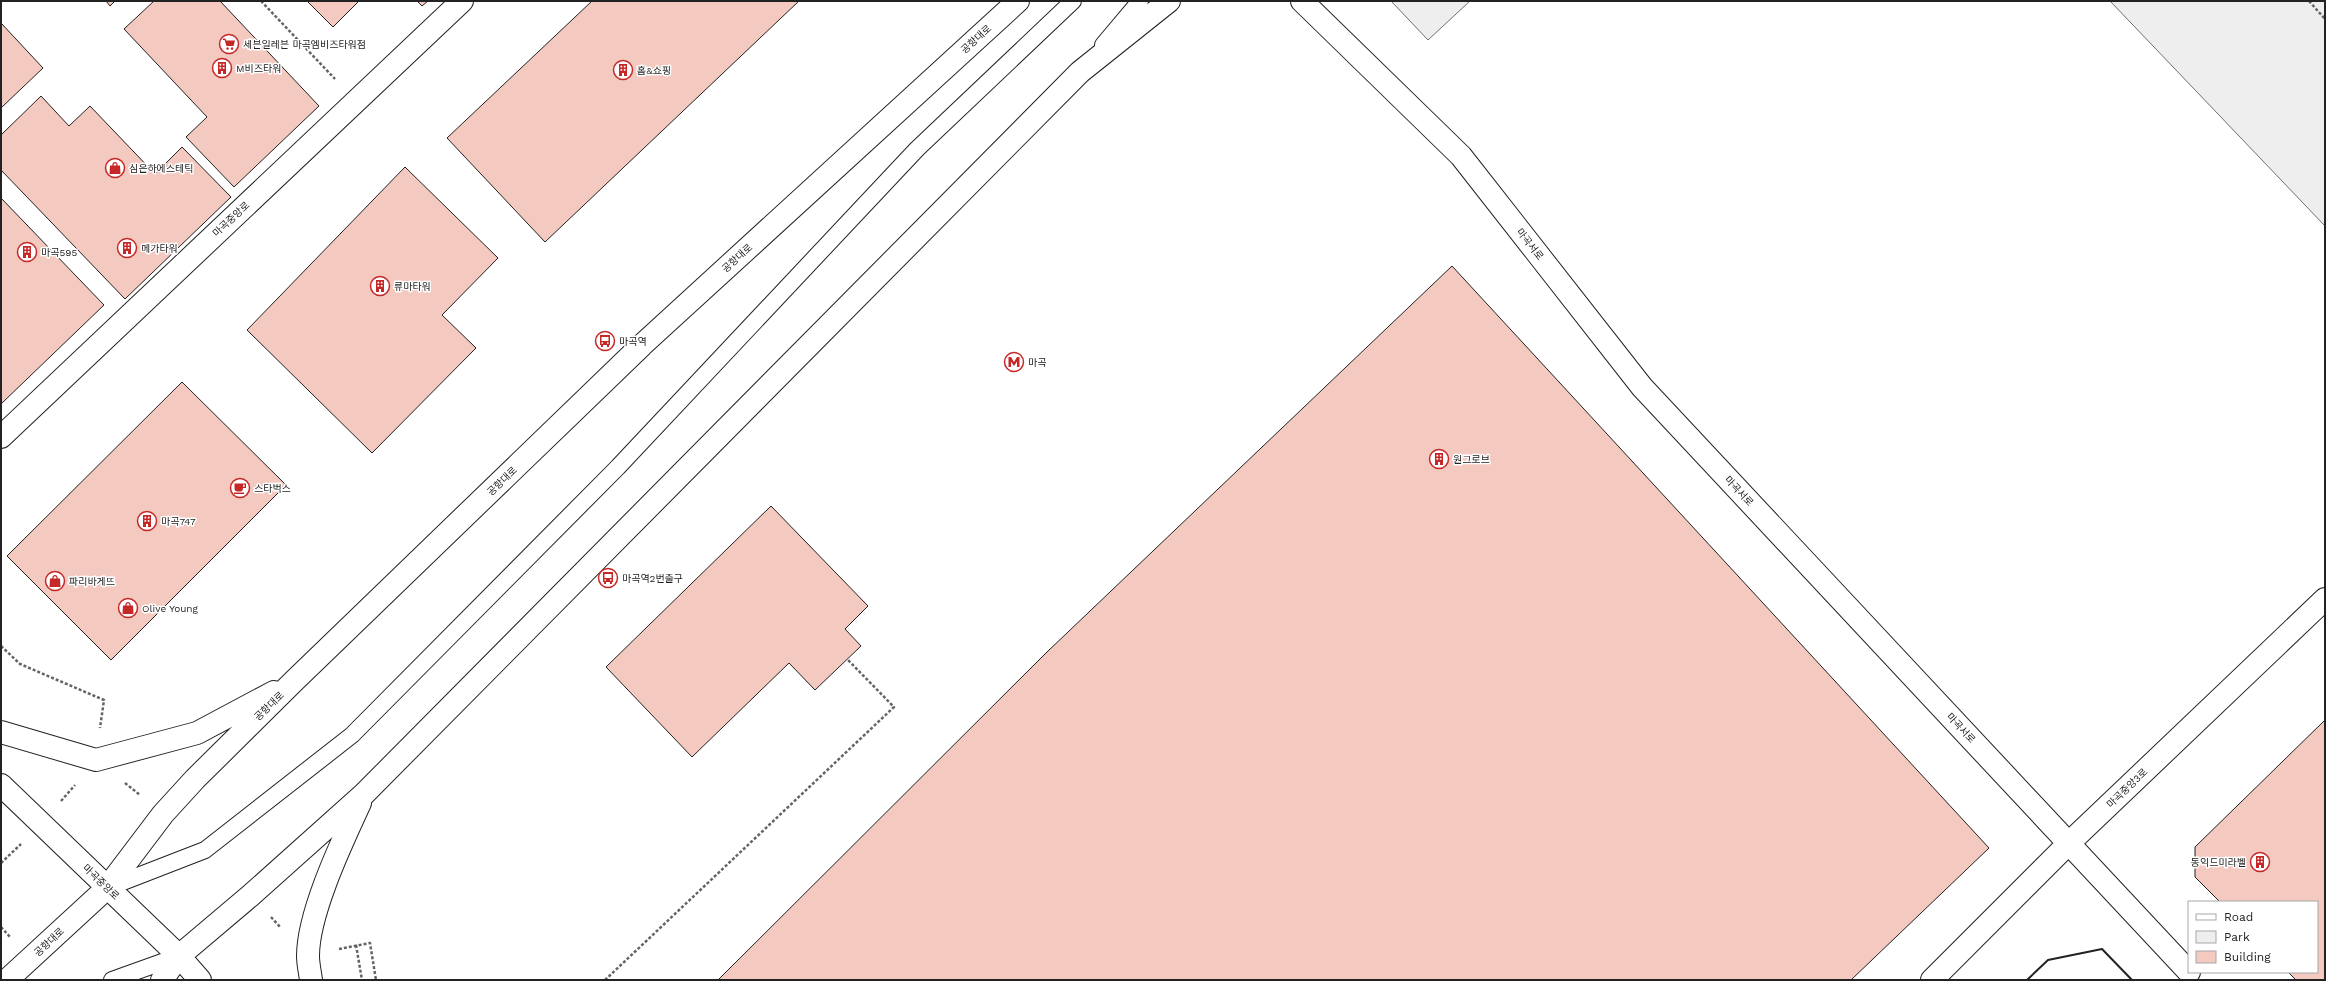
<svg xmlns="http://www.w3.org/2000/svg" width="2326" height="981" font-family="'Work Sans','Noto Sans KR',sans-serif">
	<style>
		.green { fill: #eee; stroke: #6f6f6f }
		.building { fill: #f3c9c0; stroke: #222 }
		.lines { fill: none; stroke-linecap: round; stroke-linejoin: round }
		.service-casing { stroke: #222; stroke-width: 18 }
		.tertiary-casing { stroke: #222; stroke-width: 24 }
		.secondary-casing { stroke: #222; stroke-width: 24 }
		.primary-casing { stroke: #222; stroke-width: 24 }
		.path { stroke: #646464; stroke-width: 2.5; stroke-dasharray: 3 2; stroke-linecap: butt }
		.service { stroke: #fff; stroke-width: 16 }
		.tertiary { stroke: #fff; stroke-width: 22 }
		.secondary { stroke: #fff; stroke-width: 22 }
		.primary { stroke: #fff; stroke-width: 22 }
		.wall { stroke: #222; stroke-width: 2 }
		.labels { text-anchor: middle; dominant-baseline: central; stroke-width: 3; stroke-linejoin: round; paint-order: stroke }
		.street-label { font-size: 10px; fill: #222; stroke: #fff }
		.poi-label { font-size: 10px; fill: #222; stroke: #fff; text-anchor: start }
	</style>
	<rect width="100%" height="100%" fill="#fff"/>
	<path class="green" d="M1391,1H1470L1428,40Z
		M2110,1H2325V226Z"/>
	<path class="building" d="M106,1H115L110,6Z
		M154,1H220L319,106L234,187L186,137L207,117L124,29Z
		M307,1H359L333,27Z
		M417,1H428L422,6Z
		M592,1H799L545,242L447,138Z
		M1,23L43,68L1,108Z
		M41,96L69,126L90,106L155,174L182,147L231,197L125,299L1,170V135Z
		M405,167L498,258L442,315L476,348L372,453L247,330Z
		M1,198L104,305L1,404Z
		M1452,266L1989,848L1851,980H718L1047,652Z
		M182,382L286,485L111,660L7,556Z
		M771,506L868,606L845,629L861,646L815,690L789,663L692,757L606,667Z
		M2325,720V980H2296L2288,972H2317V902H2220L2195,877V847Z"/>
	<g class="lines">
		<g class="service-casing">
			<path id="service" d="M1103,45L1140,1
				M107,888L205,850L352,735L618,467L917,149L1073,1
				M112,980L179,956"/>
		</g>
		<g class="tertiary-casing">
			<path id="tertiary" d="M1302,1L1461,156L1642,387L2189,972
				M1,437L462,1
				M1932,980L2069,843L2325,599"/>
		</g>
		<g class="secondary-casing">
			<path id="secondary" d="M1,785L179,956L200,980"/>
		</g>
		<g class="primary-casing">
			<path id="primary" d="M1,732L96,760L197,733L274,692
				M7,980L107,888L163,814L195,779L294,681L642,345L1018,1
				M162,980L179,956L250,896L364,794L1080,72L1169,1
				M311,980C310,972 308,964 308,956C308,913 342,842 360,803"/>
		</g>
		<path class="path" d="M261,1L335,79
			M2309,1L2325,19
			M1,646L20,664L104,700L100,728
			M125,783L140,795
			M61,801L75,785
			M1,863L21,844
			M271,917L281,928
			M1,927L10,937
			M356,945L362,980
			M339,949L370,943L376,980
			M605,980L894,707L848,660"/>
		<use href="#service" class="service"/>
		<use href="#tertiary" class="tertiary"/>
		<use href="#secondary" class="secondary"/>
		<use href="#primary" class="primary"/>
		<path class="wall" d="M2027,980L2048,960L2102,949L2132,980"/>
	</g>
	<defs>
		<g id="supermarket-ring" transform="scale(1)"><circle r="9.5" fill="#fff" stroke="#c62828" stroke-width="1.5"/><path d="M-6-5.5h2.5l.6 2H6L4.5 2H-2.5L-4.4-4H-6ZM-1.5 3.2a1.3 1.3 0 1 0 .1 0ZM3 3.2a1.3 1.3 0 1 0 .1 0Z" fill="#c62828"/></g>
		<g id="building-ring" transform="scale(1)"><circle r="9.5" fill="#fff" stroke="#c62828" stroke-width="1.5"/><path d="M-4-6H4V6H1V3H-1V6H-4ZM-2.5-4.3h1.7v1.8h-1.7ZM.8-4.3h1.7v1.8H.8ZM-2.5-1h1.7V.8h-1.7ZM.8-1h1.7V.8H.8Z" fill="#c62828"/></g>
		<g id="shop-ring" transform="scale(1)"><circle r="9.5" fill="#fff" stroke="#c62828" stroke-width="1.5"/><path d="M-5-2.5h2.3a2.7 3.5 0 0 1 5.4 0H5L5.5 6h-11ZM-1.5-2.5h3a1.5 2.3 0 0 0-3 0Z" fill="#c62828"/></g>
		<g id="bus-ring" transform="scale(1)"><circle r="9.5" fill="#fff" stroke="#c62828" stroke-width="1.5"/><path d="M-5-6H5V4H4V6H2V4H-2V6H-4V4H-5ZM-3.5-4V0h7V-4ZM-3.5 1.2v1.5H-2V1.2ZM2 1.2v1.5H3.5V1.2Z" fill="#c62828"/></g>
		<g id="metro-ring" transform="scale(1)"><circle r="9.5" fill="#fff" stroke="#c62828" stroke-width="1.5"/><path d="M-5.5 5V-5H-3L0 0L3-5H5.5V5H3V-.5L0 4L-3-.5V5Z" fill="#c62828"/></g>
		<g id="cafe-ring" transform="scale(1)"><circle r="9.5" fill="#fff" stroke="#c62828" stroke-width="1.5"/><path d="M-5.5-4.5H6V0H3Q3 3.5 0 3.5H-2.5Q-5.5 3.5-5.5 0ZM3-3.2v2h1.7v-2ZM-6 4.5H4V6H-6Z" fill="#c62828"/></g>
	</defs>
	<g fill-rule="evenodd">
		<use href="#supermarket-ring" x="229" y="44"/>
		<use href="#building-ring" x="222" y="68"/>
		<use href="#building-ring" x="623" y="70"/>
		<use href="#shop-ring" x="115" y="168"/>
		<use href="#building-ring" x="127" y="248"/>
		<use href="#building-ring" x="27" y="252"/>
		<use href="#building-ring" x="380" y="286"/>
		<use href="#bus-ring" x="605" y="341"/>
		<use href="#metro-ring" x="1014" y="362"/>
		<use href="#building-ring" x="1439" y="459"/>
		<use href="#cafe-ring" x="240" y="488"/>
		<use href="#building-ring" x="147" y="521"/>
		<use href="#bus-ring" x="608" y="578"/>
		<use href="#shop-ring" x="55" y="581"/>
		<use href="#shop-ring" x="128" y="608"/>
		<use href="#building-ring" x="2260" y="862"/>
	</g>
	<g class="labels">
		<g class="street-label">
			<text transform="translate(976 39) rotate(-42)">공항대로</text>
			<text transform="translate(231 219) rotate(-43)">마곡중앙로</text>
			<text transform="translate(1530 244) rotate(52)">마곡서로</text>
			<text transform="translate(737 258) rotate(-42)">공항대로</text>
			<text transform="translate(502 481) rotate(-44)">공항대로</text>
			<text transform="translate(1739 491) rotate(47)">마곡서로</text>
			<text transform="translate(269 706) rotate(-44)">공항대로</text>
			<text transform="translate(1961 728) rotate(47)">마곡서로</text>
			<text transform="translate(2127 788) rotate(-44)">마곡중앙3로</text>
			<text transform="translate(101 882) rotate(44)">마곡중앙로</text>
			<text transform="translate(49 942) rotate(-43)">공항대로</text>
		</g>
		<g class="poi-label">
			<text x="243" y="44">세븐일레븐 마곡엠비즈타워점</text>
			<text x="236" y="68">M비즈타워</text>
			<text x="637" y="70">홈&amp;쇼핑</text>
			<text x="129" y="168">심은하에스테틱</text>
			<text x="141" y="248">메가타워</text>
			<text x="41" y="252">마곡595</text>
			<text x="394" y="286">류마타워</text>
			<text x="619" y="341">마곡역</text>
			<text x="1028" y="362">마곡</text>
			<text x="1453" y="459">원그로브</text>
			<text x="254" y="488">스타벅스</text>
			<text x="161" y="521">마곡747</text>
			<text x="622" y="578">마곡역2번출구</text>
			<text x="69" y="581">파리바게뜨</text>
			<text x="142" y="608">Olive Young</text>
			<text x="2246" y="862" text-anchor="end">동익드미라벨</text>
		</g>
	</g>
	<rect width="2326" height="981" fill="none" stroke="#222222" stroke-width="4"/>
	<rect x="2188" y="901" width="130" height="72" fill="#ffffff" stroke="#a7a7a7"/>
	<rect x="2196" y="914" width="20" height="6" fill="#ffffff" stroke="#a7a7a7"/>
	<text x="2224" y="921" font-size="12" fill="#222222">Road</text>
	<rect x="2196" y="931" width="20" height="12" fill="#eeeeee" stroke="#a7a7a7"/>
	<text x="2224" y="941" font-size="12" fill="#222222">Park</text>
	<rect x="2196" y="951" width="20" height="12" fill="#f3c9c0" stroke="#a7a7a7"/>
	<text x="2224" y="961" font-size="12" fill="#222222">Building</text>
</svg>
